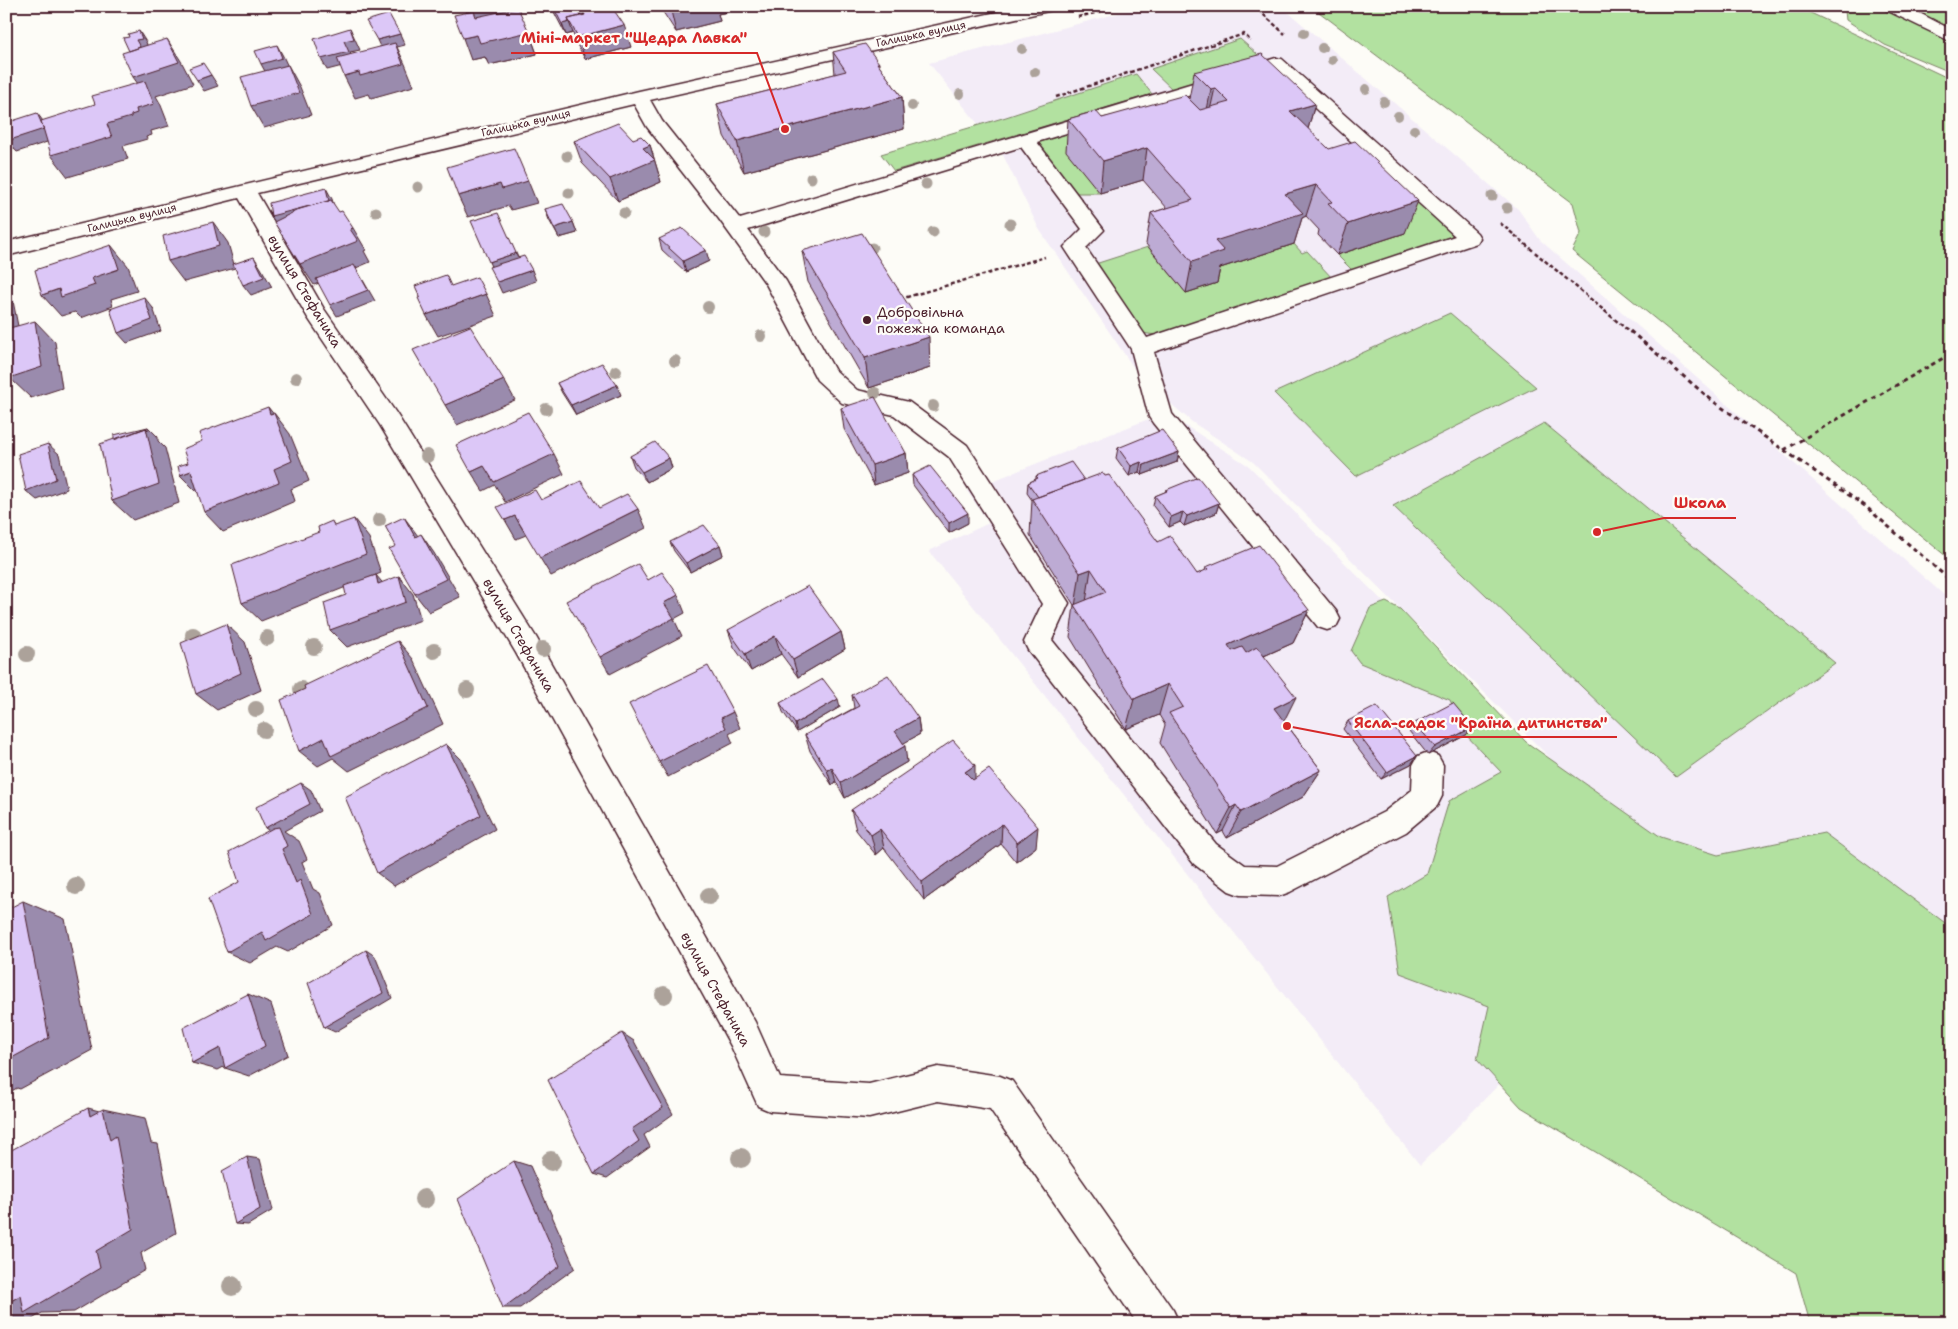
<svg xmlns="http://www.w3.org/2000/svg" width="1958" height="1329" font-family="'Shantell Sans',sans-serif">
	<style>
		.built { fill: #f3ecf7 }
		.green { fill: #b2e1a0; stroke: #7e8066 }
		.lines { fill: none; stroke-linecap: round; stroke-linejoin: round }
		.minor-casing { stroke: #4a1f2b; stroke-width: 3 }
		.path-far1 { stroke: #4a1f2b; stroke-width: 2.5; stroke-dasharray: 4 2.5; stroke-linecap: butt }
		.path { stroke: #4a1f2b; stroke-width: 3; stroke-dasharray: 4.5 4; stroke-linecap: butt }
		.minor { fill: #fdfcf7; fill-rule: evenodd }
		.tree { fill: #aca29a }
		.wall { fill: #bdabd4; stroke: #4a1f2b }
		.shaded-wall { fill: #9a8bad; stroke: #4a1f2b }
		.building { fill: #dcc7f7; stroke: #4a1f2b }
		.poi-dot { fill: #4a1f2b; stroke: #fdfcf7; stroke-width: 2 }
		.labels { text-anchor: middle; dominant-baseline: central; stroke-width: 4.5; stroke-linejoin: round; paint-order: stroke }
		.far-street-label { font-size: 11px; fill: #4a1f2b; stroke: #fdfcf7 }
		.street-label { font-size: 14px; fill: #4a1f2b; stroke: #fdfcf7 }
		.poi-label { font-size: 14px; fill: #4a1f2b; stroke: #fdfcf7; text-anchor: start }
		.leader { fill: none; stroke: #d62828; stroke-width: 2 }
		.callout-dot { fill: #d62828; stroke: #fdfcf7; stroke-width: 2 }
		.callout-label { font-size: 15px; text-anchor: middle; font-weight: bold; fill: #d62828; stroke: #fdfcf7; stroke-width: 4.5; stroke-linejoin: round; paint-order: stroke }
	</style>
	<rect width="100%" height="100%" fill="#fdfcf7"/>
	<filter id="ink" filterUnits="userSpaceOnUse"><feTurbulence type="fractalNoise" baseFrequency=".02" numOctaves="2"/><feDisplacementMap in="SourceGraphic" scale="10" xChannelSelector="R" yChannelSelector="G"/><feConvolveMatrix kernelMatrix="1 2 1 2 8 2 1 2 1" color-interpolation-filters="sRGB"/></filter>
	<g filter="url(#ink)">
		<path class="built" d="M1146,6H1281L1518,209L1540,240L1952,602V949L1840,1047L1253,462L1192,422L1140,377L1039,229L1003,155L929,63Z
			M1146,420L1186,426L1249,466L1679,901L1420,1165L929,551L989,523L967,491Z"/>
		<path class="green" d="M1311,6H1796L1952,80V561L1572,251L1581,233L1573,203Z
			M1851,6H1952V77L1943,69L1885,45L1846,20L1845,11Z
			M1240,39L1266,62L1173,90L1151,69Z
			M1136,74L1152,94L894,171L881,154L1006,117Z
			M1163,105L1100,193H1076L1036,143Z
			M1380,165L1453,232L1450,240L1354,272L1337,255L1405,233Z
			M1294,244L1302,253L1307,251L1333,279L1163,336L1141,333L1092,265L1148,247L1186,293L1208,272Z
			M1450,313L1536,387L1356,476L1274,393Z
			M1544,423L1835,663L1676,777L1393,506Z
			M1386,602L1400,609L1526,742L1661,837L1718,855L1824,833L1952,928V1323H1810L1796,1273L1521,1107L1477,1059L1489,1006L1400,973L1388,897L1427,874L1449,801L1501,772L1466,735L1450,700L1360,663L1351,651L1370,608Z"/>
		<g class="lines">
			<g class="minor-casing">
				<path id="minor" d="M1024,6H1056L1054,10L1048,11L650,100L662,121L740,219L1276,58L1282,59L1477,233L1480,238L1477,243L1154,352L1172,414L1336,611L1340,619L1336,627L1327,630L1318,627L1153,423L1149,417L1131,349L1064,247L1082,229L1021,147L748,230L786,281L834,369L857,390L909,402L967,445L1069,603L1052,640L1216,844L1245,865L1277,866L1384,812L1412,790L1413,765L1418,756L1428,752L1438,756L1443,765L1442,796L1437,806L1406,832L1290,892L1279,896L1240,895L1229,891L1194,864L1028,650L1024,642L1042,604L949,457L894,415L842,403L817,380L766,284L719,219L647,127L634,104L257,193L324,309L396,413L536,637L755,1022L780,1078L869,1084L938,1067L1000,1076L1012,1081L1173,1310L1179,1323H1137L990,1109L938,1101L869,1118L770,1111L758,1106L731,1046L516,653L380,425L308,318L239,198L6,256V242L639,91ZM1273,70L1455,236L1147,338L1086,248L1104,230L1037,142Z
					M1884,6H1906L1952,30V42L1886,10Z"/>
			</g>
			<path class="path-far1" d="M1254,6L1285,34
				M1078,17L1123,6
				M1056,97L1244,34L1251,41
				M1500,223L1631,333
				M900,299L1045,257"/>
			<path class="path" d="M1630,331L1714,402L1865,506L1952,582
				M1784,450L1952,353"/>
			<use href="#minor" class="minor"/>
		</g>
		<g class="tree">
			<circle cx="1304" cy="33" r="5"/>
			<circle cx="1322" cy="48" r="5"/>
			<circle cx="1022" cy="49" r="5"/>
			<circle cx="1332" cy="60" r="5"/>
			<circle cx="1035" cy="72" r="5"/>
			<circle cx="1366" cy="89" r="5"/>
			<circle cx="960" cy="94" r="5"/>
			<circle cx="1384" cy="102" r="5"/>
			<circle cx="912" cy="106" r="5"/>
			<circle cx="1398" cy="116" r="5"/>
			<circle cx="1414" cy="130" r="5"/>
			<circle cx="567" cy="156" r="5.5"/>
			<circle cx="811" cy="178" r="5.5"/>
			<circle cx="926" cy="184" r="5.5"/>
			<circle cx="418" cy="187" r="5.5"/>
			<circle cx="569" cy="193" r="5.5"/>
			<circle cx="1492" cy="196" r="5.5"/>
			<circle cx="1507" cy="208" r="5.5"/>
			<circle cx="376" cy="212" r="5.5"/>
			<circle cx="624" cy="213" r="5.5"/>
			<circle cx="1010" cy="224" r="5.5"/>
			<circle cx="764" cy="232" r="5.5"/>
			<circle cx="933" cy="232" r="5.5"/>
			<circle cx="872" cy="248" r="5.5"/>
			<circle cx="708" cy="307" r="6"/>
			<circle cx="761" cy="336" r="6"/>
			<circle cx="675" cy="361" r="6"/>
			<circle cx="616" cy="371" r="6"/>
			<circle cx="296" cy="378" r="6"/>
			<circle cx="875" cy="393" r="6"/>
			<circle cx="933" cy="406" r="6"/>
			<circle cx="546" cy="409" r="6"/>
			<circle cx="427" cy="456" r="7"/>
			<circle cx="379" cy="520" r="7"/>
			<circle cx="193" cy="635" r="8"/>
			<circle cx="267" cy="638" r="8"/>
			<circle cx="314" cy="647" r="8"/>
			<circle cx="543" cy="649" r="8"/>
			<circle cx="434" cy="651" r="8"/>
			<circle cx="27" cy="654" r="8"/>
			<circle cx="301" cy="689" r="8"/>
			<circle cx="467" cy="690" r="8"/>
			<circle cx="256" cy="709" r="8"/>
			<circle cx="264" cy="730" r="8"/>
			<circle cx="76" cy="886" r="9"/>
			<circle cx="709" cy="896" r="9"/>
			<circle cx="664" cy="995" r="9"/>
			<circle cx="741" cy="1158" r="10"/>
			<circle cx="551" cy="1161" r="10"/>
			<circle cx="424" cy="1199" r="10"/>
			<circle cx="232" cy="1286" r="10"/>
		</g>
		<path class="wall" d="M463,6H522L509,10L529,32L537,54L489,65L485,57L471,60L467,12Z
			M552,6H574L580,16H581L578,7L631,47L585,59L575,41L573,33L566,35L555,14Z
			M662,6H726L727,12L718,14L720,21L676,32L663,12Z
			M833,52L879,63V66L902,97L904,129L744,172L724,136L717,104L835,74Z
			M1194,72L1315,104L1308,129L1405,233L1337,255L1318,235L1319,230L1306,216L1302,218L1294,244L1220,268L1217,283L1186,293L1146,244L1151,213L1167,208L1143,180L1100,193L1066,151L1068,119L1102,118L1189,99Z
			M633,139L650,145L661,182L618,201L582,163L574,141Z
			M545,209L573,222L577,233L559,238L549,220Z
			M659,239L709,261L686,272L662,250Z
			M802,251L930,368L869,388L808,282Z
			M557,383L621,395L576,415L562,393Z
			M841,408L906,453L908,473L874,485L844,429Z
			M1118,448L1179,452L1177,462L1142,475L1139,472L1129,476L1116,458Z
			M630,456L669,458L672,468L647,482L634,467Z
			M912,475L968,523L949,533L913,485Z
			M1036,476L1084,480L1197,574L1205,571L1206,567L1309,610L1293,643L1264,656L1284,721L1321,770L1303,797L1227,838L1223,831L1217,834L1160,743L1165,725L1159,715L1126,729L1070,637L1074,605L1030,535L1032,500L1027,493L1028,483L1036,479Z
			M1166,490L1219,503L1216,513L1184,526L1180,522L1169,527L1153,506L1155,496L1165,492Z
			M670,542L720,545L723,555L690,572L674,551Z
			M728,630L841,632L845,649L798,677L781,654L751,671L734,647Z
			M852,695L918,718L920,734L903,743L907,762L845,798L836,782L832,785L810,751L805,735L854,708Z
			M780,703L840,707L797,732L783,712Z
			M1348,721L1417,756L1411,764L1381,779L1343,729Z
			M1415,723L1466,735L1428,755L1409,731Z
			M975,779L1036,847L1016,862L1001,844L924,900L884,848L876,855L856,830L851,810Z"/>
		<path class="shaded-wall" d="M466,6H522L472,20Z
			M688,6H726L727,12L718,14L720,21L676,32L671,11Z
			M779,6H797L780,11Z
			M569,22L573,33L566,35L562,24Z
			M624,25L631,47L585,59L578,37Z
			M350,28L360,50L350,52L354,63L327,70L321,59L344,41Z
			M139,31L146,42L149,50L138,67L136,40Z
			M529,32L537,54L489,65L485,57L471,60L463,38L477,35Z
			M400,34L405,45L397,47L405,64L414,86L371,98L369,94L355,98L344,76L359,72L382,51L377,40Z
			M167,39L181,61L193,84L156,96L160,103L169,126L151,131L152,135L146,137L147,139L123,146L128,159L68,177L51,155L107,124L131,115L136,109L148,98L133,77Z
			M277,45L283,56L289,69L267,75L261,64Z
			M288,65L300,87L311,115L264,128L251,106Z
			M211,75L218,86L204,91L197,80Z
			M1215,88L1208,119L1205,121L1211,89Z
			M902,97L904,129L744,172L737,141Z
			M1315,104L1306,136L1290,111Z
			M37,113L46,125L53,140L17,152L7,141Z
			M650,145L661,182L618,201L610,179L643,148Z
			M1147,148L1143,180L1100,193L1103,161Z
			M528,181L537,203L511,210L509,206L468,217L458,196L500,184Z
			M1316,185L1306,216L1302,218L1294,244L1220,268L1217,283L1186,293L1192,262L1215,241L1285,194Z
			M326,188L332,199L336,213L278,227L271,216Z
			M1418,201L1405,233L1337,255L1348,224Z
			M213,222L228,243L235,268L184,282L168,261Z
			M573,222L577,233L559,238L554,228Z
			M353,228L366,250L364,251L370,262L356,268L375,301L337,316L330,305L356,268L314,285L300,264Z
			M111,245L128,266L137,291L111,299L113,306L81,318L75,312L61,316L42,295L92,278Z
			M706,250L709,261L686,272L683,261Z
			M516,253L521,264L494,273L489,262Z
			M254,257L261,268L272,287L251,295L243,285Z
			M532,270L536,281L502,293L497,282Z
			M6,294L13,301L19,331L6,335Z
			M486,294L496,316L438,336L426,315Z
			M144,297L153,308L161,331L127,343L118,333Z
			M35,321L55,342L62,388L31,398L12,380H11L6,376V354Z
			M929,337L930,368L869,388L865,358Z
			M504,380L515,400L457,425L445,405Z
			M617,385L621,395L576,415L571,405Z
			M268,407L275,416L274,413L290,434L309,481L291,489L295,501L223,532L204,512L274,469L270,414Z
			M148,427L158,437V441L165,448L179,503L133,520L112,501L146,428Z
			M48,444L59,454L67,489L37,500L26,491Z
			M1179,452L1177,462L1142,475L1144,465Z
			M906,453L908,473L874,485L872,465Z
			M554,454L564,474L505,502L495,485L483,491L471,472L484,466Z
			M669,458L672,468L647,482L642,472Z
			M1141,462L1139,472L1129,476L1131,466Z
			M191,471L199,494L180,475Z
			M1219,503L1216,513L1184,526L1187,516Z
			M638,509L646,528L551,576L540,558Z
			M1183,512L1180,522L1169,527L1171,517Z
			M968,513V523L949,533V523Z
			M515,516L526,535L516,539L505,520Z
			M404,517L418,536L415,537Z
			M354,519L369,538L381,573L376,575L391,593L378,584L376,575L261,621L242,603Z
			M421,534L434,553L460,597L429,612L415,594Z
			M720,545L723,555L690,572L686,563Z
			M1091,569L1086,602L1075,607L1080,573Z
			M399,576L413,594L421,620L347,647L330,630Z
			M678,595L685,613L674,619L682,636L610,674L600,657L664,603Z
			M1309,610L1293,643L1216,677L1228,645Z
			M226,624L245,642L261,690L217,710L196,694Z
			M841,632L845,649L798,677L793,660Z
			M775,636L781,654L751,671L745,654Z
			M398,641L413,659L443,724L349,771L333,758L318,766L299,751Z
			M1168,684L1159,715L1126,729L1134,699Z
			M1296,697L1281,727L1274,708Z
			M838,699L840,707L797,732L795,724Z
			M733,712L740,728L729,734L733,743L668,777L659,762L721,718Z
			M918,718L920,734L897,747L895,731Z
			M1473,727L1466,735L1428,755L1435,747Z
			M446,744L461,759L495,829L394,886L377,873Z
			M905,746L907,762L845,798L841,783Z
			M1417,756L1411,764L1381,779L1387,772Z
			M975,765V787L965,772Z
			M832,768L836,782L832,785L827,770Z
			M1321,770L1303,797L1227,838L1241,812Z
			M301,783L311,790L320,811L284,831L299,841L307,859L302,862L313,889L320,893L333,925L288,952L277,947L250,963L227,952L296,883L275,835L265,828Z
			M1236,805L1223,831L1217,834L1231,808Z
			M1002,824L1001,844L924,900L922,882Z
			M1038,827L1036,847L1016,862L1017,843Z
			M880,829L884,848L876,855L871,835Z
			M23,901L65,919L92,1050L20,1089L17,1088L6,1094V1061Z
			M6,905L21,911L6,931Z
			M366,950L375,956L392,998L335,1032L324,1027Z
			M248,994L271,1004L288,1055L249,1076L225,1068Z
			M622,1033L634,1041L673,1114L644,1135L650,1147L607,1178L594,1174L632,1129Z
			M220,1048L244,1056L218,1070L192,1063Z
			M88,1108L103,1112V1109L145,1118L151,1143L158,1144L176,1233L141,1253L145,1270L74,1312L42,1313L26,1323H6V1304L96,1251L110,1140L90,1116Z
			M247,1157L260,1159L273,1210L248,1225L235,1224Z
			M514,1161L530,1166L575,1268L520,1308H503Z"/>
		<path class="building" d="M553,6H574L580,16L568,19L569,22L562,24Z
			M601,6H611L624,25L578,37L568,19L585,15L583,11Z
			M601,6L583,11L584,15H583L578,7Z
			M669,6H688L671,11Z
			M518,8L529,32L480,43L477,35L463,38L454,15L474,11L476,17Z
			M389,14L400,34L377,40L366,21Z
			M350,28L354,39L344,41L349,52L321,59L314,39Z
			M139,31L142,39L136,40L140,47L129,51L123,38L129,37L128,34Z
			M167,39L179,62L133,77L122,53Z
			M395,43L403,64L360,76L359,72L344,76L337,58Z
			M865,44L879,63H877L902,97L737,141L717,104L846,71L833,52Z
			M277,45L282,58L261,64L255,51Z
			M1262,54L1315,104L1290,111L1329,149L1355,141L1418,201L1348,224L1328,203L1332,202L1316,185L1285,194L1303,213L1215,241L1224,251L1192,262L1151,213L1193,200L1147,148L1103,161L1068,119L1096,111L1102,118L1185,95L1200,110L1229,102L1215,88L1211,89L1194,72Z
			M203,63L211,75L197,80L189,68Z
			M288,65L299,93L251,106L241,77Z
			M145,81L154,104L136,109L137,113L131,115V117L107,124L112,137L51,155L41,121L95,104L92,96Z
			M37,113L44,129L7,141L6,138V123Z
			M618,123L633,139L641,136L650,145L643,148L655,160L610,179L574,141Z
			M514,148L528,181L502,189L500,184L458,196L447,167Z
			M326,188L329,201L271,216L269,203Z
			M331,200L339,212L342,211L353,228L350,229L358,241L300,264L274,222L300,209Z
			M563,204L573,222L554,228L545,209Z
			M498,213L516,253L489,262L471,221Z
			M213,222L219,246L168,261L163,236Z
			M682,228L706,250L683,261L659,239Z
			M862,233L929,337L865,358L802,251Z
			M111,245L119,269L92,278L95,285L61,297L59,289L42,295L35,270Z
			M524,256L532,270L497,282L489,267Z
			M254,257L264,277L243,285L233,264Z
			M354,265L368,290L330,305L316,279Z
			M446,275L451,286L477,277L486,294L426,315L418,298L420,297L415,286Z
			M144,297L152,320L118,333L110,309Z
			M35,321L42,367L9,378L6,355V329Z
			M470,326L504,380L445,405L413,350Z
			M602,363L617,385L571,405L557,383Z
			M875,397L906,453L872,465L841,408Z
			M268,407L270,414L274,413L292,461L274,469L279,482L204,512L191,471L180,475L178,466L188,463L183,449L202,441L199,433Z
			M528,412L554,454L494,482L484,466L471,472L456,445Z
			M148,427V430L146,428L114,440V435Z
			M146,428L159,484L112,501L100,444Z
			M1162,430L1179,452L1144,465L1141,462L1131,466L1118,448Z
			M655,442L669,458L642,472L630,456Z
			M48,444L56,479L26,491L18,454Z
			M1071,462L1084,480L1038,497L1028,483L1038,478L1036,476Z
			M930,466L968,513L949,523L912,475Z
			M1103,473L1105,476L1109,475L1158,542L1170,536L1197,574L1208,569L1206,567L1259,545L1309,610L1228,645L1232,651L1242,647L1246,653L1257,647L1296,697L1274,708L1321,770L1241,812L1236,805L1231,808L1169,713L1183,707L1168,684L1134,699L1074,605L1106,592L1091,569L1080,573L1032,499Z
			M1198,477L1219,503L1187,516L1183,512L1171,517L1155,496L1167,491L1166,490Z
			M581,481L599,508L627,494L638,509L540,558L515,516L505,520L497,507L535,490L541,500Z
			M404,517L415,537L421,534L446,579L415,594L389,549L396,546L385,526Z
			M354,519L366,554L242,603L232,565L319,532L318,527L332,521L334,526Z
			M704,525L720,545L686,563L670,542Z
			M638,564L648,580L662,572L678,595L664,603L674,618L600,657L566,601Z
			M376,575L378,584L399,576L406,602L330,630L324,603L346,595L344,586Z
			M808,586L841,632L793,660L775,636L745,654L728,630Z
			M226,624L241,673L196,694L181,643Z
			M398,641L428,708L331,756L324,738L299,751L281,700L305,689L304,686Z
			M708,666L733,712L721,718L726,728L659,762L629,704Z
			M888,675L918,718L895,731L905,746L841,783L832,768L827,770L805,735L859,706L852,695Z
			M823,679L838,699L795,724L780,703Z
			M1453,703L1473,727L1435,747L1415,723Z
			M1377,706L1417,756L1387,772L1348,721Z
			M953,740L975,765L965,772L973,780L989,769L1038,827L1017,843L1002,824L922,882L880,829L871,835L851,810Z
			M446,744L481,815L377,873L345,797Z
			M301,783L310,804L265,828L256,807Z
			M279,827L287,846L282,849L296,883L300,880L313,914L266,941L262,932L227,952L208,899L239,882L229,852L273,828Z
			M23,901L49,1038L6,1061V910Z
			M366,950L383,993L324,1027L308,983Z
			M248,994L265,1046L225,1068L220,1048L192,1063L183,1028Z
			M622,1033L663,1108L632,1129L639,1141L594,1174L548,1080Z
			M88,1108L90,1116L103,1109L110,1140L116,1136L133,1229L96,1251L100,1268L24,1313L21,1295L6,1304V1153Z
			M247,1157L260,1209L235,1224L222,1171Z
			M514,1161L560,1266L503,1308L458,1199Z"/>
	</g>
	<circle class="poi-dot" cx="867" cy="320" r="5"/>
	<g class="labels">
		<g class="far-street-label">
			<text transform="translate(921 34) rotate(-12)">Галицька вулиця</text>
			<text transform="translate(526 123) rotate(-13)">Галицька вулиця</text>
			<text transform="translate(132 218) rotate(-14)">Галицька вулиця</text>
		</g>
		<g class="street-label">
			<text transform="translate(305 291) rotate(59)">вулиця Стефаника</text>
			<text transform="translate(519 635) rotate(60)">вулиця Стефаника</text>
			<text transform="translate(716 989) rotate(61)">вулиця Стефаника</text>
		</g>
		<g class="poi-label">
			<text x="877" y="312">Добровільна<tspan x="877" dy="16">пожежна команда</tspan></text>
		</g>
	</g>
	<path class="leader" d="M785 129L757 53H511M1597 532L1664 518H1736M1287 726L1344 737H1617"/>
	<g class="callout-dot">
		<circle cx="785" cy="129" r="5"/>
		<circle cx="1597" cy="532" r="5"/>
		<circle cx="1287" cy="726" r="5"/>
	</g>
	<g class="callout-label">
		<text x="634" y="43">Міні-маркет "Щедра Лавка"</text>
		<text x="1700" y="508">Школа</text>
		<text x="1481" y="728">Ясла-садок "Країна дитинства"</text>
	</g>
	<rect width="1958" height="1329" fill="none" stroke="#fdfcf7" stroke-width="25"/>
	<rect x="12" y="12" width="1933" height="1304" fill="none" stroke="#4a1f2b" stroke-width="2" filter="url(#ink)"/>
</svg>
